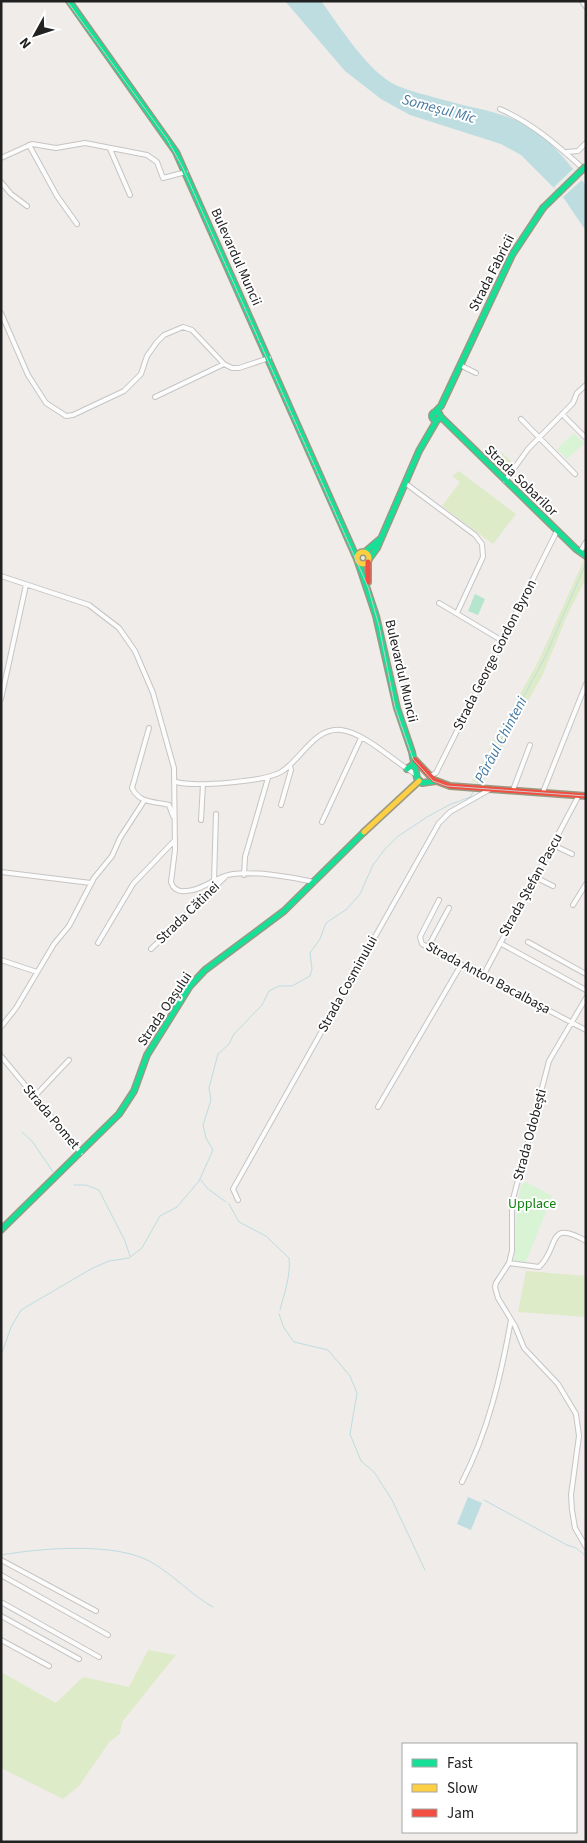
<svg xmlns="http://www.w3.org/2000/svg" width="587" height="1843" font-family="'Source Sans 3',sans-serif">
	<style>
		.grass { fill: #deebc9 }
		.park { fill: #d8f4d5 }
		.pitch { fill: #b5e5cc }
		.water { fill: #bddde1 }
		.pier { fill: #efece9 }
		.lines { fill: none; stroke-linecap: round; stroke-linejoin: round }
		.stream { stroke: #bddde1; stroke-width: 1 }
		.street-casing { stroke: #c6c5c4; stroke-width: 6 }
		.fast-casing { stroke: #9a9980; stroke-width: 8 }
		.slow-casing { stroke: #9a9980; stroke-width: 8 }
		.jam-casing { stroke: #9a9980; stroke-width: 8 }
		.street { stroke: #fdfcfc; stroke-width: 4 }
		.fast { stroke: #16e098; stroke-width: 5 }
		.slow { stroke: #ffcf43; stroke-width: 5 }
		.jam { stroke: #f24e42; stroke-width: 5 }
		.tram { stroke: #cbcbca; stroke-width: 1 }
		.fast-bridge-casing { stroke: #9a9980; stroke-width: 8; stroke-linecap: butt }
		.fast-bridge { stroke: #16e098; stroke-width: 5 }
		.labels { text-anchor: middle; dominant-baseline: central; stroke-width: 4; stroke-linejoin: round; paint-order: stroke }
		.street-label { font-size: 14px; fill: #212121; stroke: #fff }
		.park-label { font-size: 14px; fill: #0c820c; stroke: #fff }
		.water-label { font-size: 15px; font-style: italic; fill: #467ba2; stroke: #fff }
	</style>
	<rect width="100%" height="100%" fill="#efece9"/>
	<path class="grass" d="M502,453L516,466L504,473L492,463Z
		M459,471L516,514L493,544L442,506L460,482L452,476Z
		M586,555V578L566,618L543,674L482,784L472,781L539,660Z
		M526,1271L586,1276V1317L518,1312Z
		M148,1650L176,1655L122,1722L120,1734L110,1741L79,1786L63,1799L1,1768V1672L56,1703L83,1677L129,1687Z"/>
	<path class="park" d="M574,433L584,443L567,459L557,449Z
		M526,1182L552,1196L525,1264L514,1260L517,1205L521,1185Z"/>
	<path class="pitch" d="M475,594L485,599L478,615L468,611Z"/>
	<path class="water" d="M285,1H321C340,27 364,65 390,82C406,91 427,95 444,100C471,108 499,111 524,124C548,136 570,165 586,185V231L563,197L521,155L501,144L410,115L381,99L345,71Z
		M468,1497L482,1503L471,1530L457,1524Z"/>
	<path class="pier" d="M573,169L582,180L563,197L554,187Z"/>
	<g class="lines">
		<path class="stream" d="M476,786L546,655L586,563
			M22,1132L32,1141L53,1172
			M201,1180L207,1188L226,1202
			M74,1185H86L99,1190L125,1241L130,1256
			M229,1204L239,1222L266,1236L289,1258C291,1275 284,1294 280,1310
			M279,1314L284,1328L294,1342L328,1350L350,1376L357,1393L350,1434L361,1461L374,1472L392,1500L425,1570
			M1,1356L11,1327L21,1310L91,1269L109,1261L129,1258L142,1248L160,1216L177,1207L199,1181L213,1150L206,1138L203,1125L211,1100L209,1088L218,1054L229,1044L234,1034L262,1005L269,991L279,986H292L310,976L312,969L310,953L320,939L326,923L347,909L360,894L373,865L385,849L397,837L427,817L449,805L470,797L475,789
			M484,1500L567,1545L576,1548L586,1556
			M1,1555C41,1548 117,1542 151,1562C174,1575 191,1595 213,1607"/>
		<g class="street-casing">
			<path id="street" d="M582,1L586,7
				M500,109C534,124 558,146 586,171
				M29,145L57,196L77,224
				M110,149L130,195
				M567,152L578,151L586,143
				M1,158L32,144L56,148L85,143L147,155L157,162L163,178L186,172
				M1,182L11,194L27,206
				M1,313L28,375L46,403L66,416L73,415L124,391L141,374L147,356L157,342L164,335L183,327L192,330L224,364L232,368H239L269,358
				M460,365L476,373
				M155,397L224,364
				M562,414L586,438
				M521,419L575,474
				M505,481L528,449L573,403L577,393L586,385
				M405,483L475,535L482,544L483,557L457,613
				M580,552L586,542
				M1,576L89,605L119,628L135,651L153,693L174,768L175,850L171,882C173,889 178,892 186,891C202,891 216,876 233,874C255,871 292,877 314,882
				M439,603L501,640
				M1,699L26,585
				M149,728L132,788C140,804 154,801 169,805L173,816
				M430,776L436,773L557,531
				M176,782C196,787 263,782 281,772C301,760 314,727 341,730C366,733 395,763 417,775
				M513,790L530,745
				M543,792L586,684
				M281,805L291,770L290,766
				M201,820L203,784
				M322,822L361,738
				M553,845L572,854
				M1,872L91,883
				M244,875L245,857L268,778
				M535,877L553,886
				M214,881L216,814
				M439,900L420,937L422,944L586,1030
				M573,905L586,884
				M528,942L586,974
				M98,943L133,884L175,840
				M500,943L586,990
				M428,947L449,908
				M151,949L225,877
				M1,960L37,972
				M483,976L579,795
				M586,998L549,1061L512,1203V1251L509,1263L496,1283L495,1287L498,1298L515,1326L524,1348L558,1384L576,1414L579,1436L571,1495L572,1510L575,1528L586,1547
				M1,1027L16,1008L54,944L69,926L94,878L112,856L120,838L144,801
				M1,1056L81,1153
				M34,1097L69,1060
				M378,1107L461,965
				M238,1200L233,1189L439,823L450,812L489,790
				M509,1263L539,1267C560,1248 546,1218 586,1241
				M462,1482C488,1432 501,1376 511,1320
				M1,1560L96,1611
				M1,1575L108,1635
				M1,1602L99,1657
				M1,1616L79,1659
				M1,1640L49,1666"/>
		</g>
		<g class="fast-casing">
			<path id="fast" d="M69,1L176,152L357,559
				M432 416a4 4 0 1 1 8 0a4 4 0 1 1-8 0Z
				M434,413L441,406L512,255L543,208
				M440,416L576,549L586,556
				M365,552L379,540
				M369,559L377,548L419,451L437,420
				M358,562L376,616L397,708L412,752L417,778L422,783L436,781
				M407,769L415,763
				M1,1230L119,1114L134,1091L147,1055L190,986L205,970L284,911L364,832"/>
		</g>
		<g class="slow-casing">
			<path id="slow" d="M357 558a6 6 0 1 1 12 0a6 6 0 1 1-12 0Z
				M364,832L419,781"/>
		</g>
		<g class="jam-casing">
			<path id="jam" d="M368,562V582
				M415,760L434,780L450,786L586,796"/>
		</g>
		<use href="#street" class="street"/>
		<use href="#fast" class="fast"/>
		<use href="#slow" class="slow"/>
		<use href="#jam" class="jam"/>
		<path class="tram" d="M67,1L167,139L182,166L368,587L379,626L395,707L413,759L433,781L447,786L586,796"/>
		<g class="fast-bridge-casing">
			<path id="fast-bridge" d="M543,208L586,166"/>
		</g>
		<use href="#fast-bridge" class="fast-bridge"/>
	</g>
	<g class="labels">
		<g class="street-label">
			<text transform="translate(236 257) rotate(66)">Bulevardul Muncii</text>
			<text transform="translate(492 273) rotate(-63)">Strada Fabricii</text>
			<text transform="translate(521 481) rotate(44)">Strada Sobarilor</text>
			<text transform="translate(495 655) rotate(-63)">Strada George Gordon Byron</text>
			<text transform="translate(401 671) rotate(77)">Bulevardul Muncii</text>
			<text transform="translate(531 885) rotate(-61)">Strada Ștefan Pascu</text>
			<text transform="translate(188 913) rotate(-44)">Strada Cătinei</text>
			<text transform="translate(488 978) rotate(28)">Strada Anton Bacalbașa</text>
			<text transform="translate(348 984) rotate(-61)">Strada Cosminului</text>
			<text transform="translate(165 1009) rotate(-56)">Strada Oașului</text>
			<text transform="translate(51 1117) rotate(50)">Strada Pomet</text>
			<text transform="translate(530 1135) rotate(-75)">Strada Odobești</text>
		</g>
		<g class="park-label">
			<text x="532" y="1204">Upplace</text>
		</g>
		<g class="water-label">
			<text transform="translate(439 109) rotate(15)">Someșul Mic</text>
			<text transform="translate(501 740) rotate(-62)">Pârâul Chinteni</text>
		</g>
	</g>
	<rect width="587" height="1843" fill="none" stroke="#212121" stroke-width="5"/>
	<rect x="402" y="1743" width="175" height="90" fill="#ffffff" stroke="#a6a6a6"/>
	<rect x="412" y="1759" width="25" height="8" fill="#16e098" stroke="#a6a6a6"/>
	<text x="447" y="1768" font-size="15" fill="#212121">Fast</text>
	<rect x="412" y="1784" width="25" height="8" fill="#ffcf43" stroke="#a6a6a6"/>
	<text x="447" y="1793" font-size="15" fill="#212121">Slow</text>
	<rect x="412" y="1809" width="25" height="8" fill="#f24e42" stroke="#a6a6a6"/>
	<text x="447" y="1818" font-size="15" fill="#212121">Jam</text>
	<g transform="translate(35 35) rotate(230)" stroke="#ffffff" stroke-width="4" paint-order="stroke">
	<path d="M0-4L9 19L0 12L-9 19Z" fill="#212121"/>
	<text y="-8" font-size="14" font-weight="bold" text-anchor="middle" fill="#212121">N</text>
	</g>
</svg>
